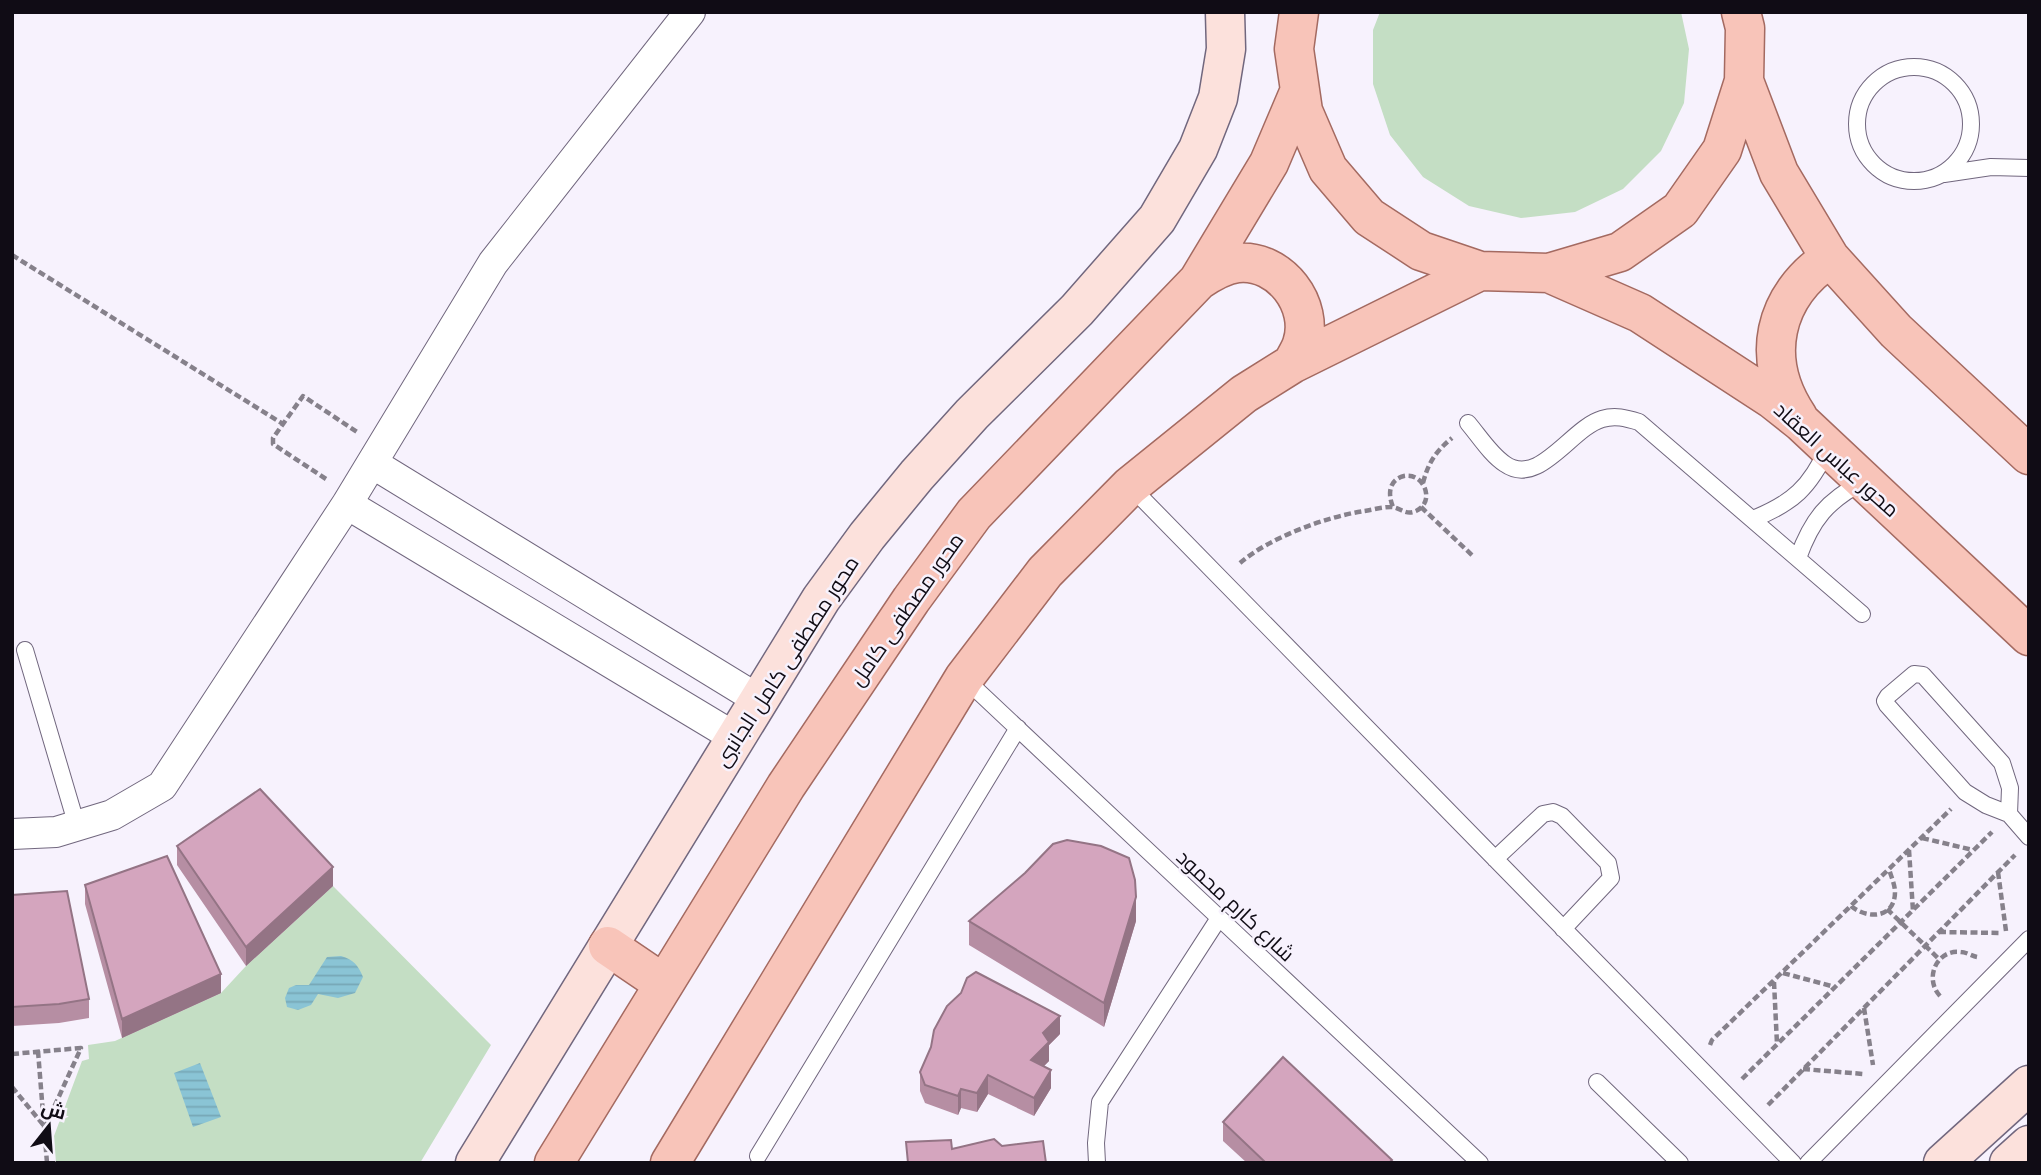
<svg xmlns="http://www.w3.org/2000/svg" width="2041" height="1175" font-family="'Open Sans',Cairo,sans-serif">
	<style>
		.green { fill: #c4dec4 }
		.water { fill: url(#water-rules) }
		.lines { fill: none; stroke-linecap: round; stroke-linejoin: round }
		.lane-casing { stroke: #71677e; stroke-width: 18 }
		.street-casing { stroke: #71677e; stroke-width: 32 }
		.secondary-casing { stroke: #71677e; stroke-width: 41 }
		.primary-casing { stroke: #a46a61; stroke-width: 41 }
		.path { stroke: #86818b; stroke-width: 4.5; stroke-dasharray: 7 3.5; stroke-linecap: butt }
		.lane { stroke: #fff; stroke-width: 16 }
		.street { stroke: #fff; stroke-width: 30 }
		.secondary { stroke: #fce1dc; stroke-width: 38 }
		.primary { stroke: #f8c4b9; stroke-width: 38 }
		.wall { fill: #b68ea3 }
		.shaded-wall { fill: #947485 }
		.building { fill: #d4a5be; stroke: #947485; stroke-width: 2 }
		.labels { text-anchor: middle; dominant-baseline: central; stroke-width: 5; stroke-linejoin: round; paint-order: stroke }
		.street-label { font-size: 21px; fill: #100c15; stroke: #f7f2fd }
	</style>
	<defs>
		<pattern id="water-rules" width="6" height="5" patternUnits="userSpaceOnUse" patternTransform="scale(1.75)"><rect width="6" height="5" fill="#8ac4d5"/><path d="M0 2.5h6" fill="none" stroke="#76a7b6"/></pattern>
	</defs>
	<rect width="100%" height="100%" fill="#f7f2fd"/>
	<path class="green" d="M1380,12H1681L1689,49L1684,103L1661,151L1623,189L1575,212L1521,218L1469,206L1423,177L1390,135L1373,84V30Z
		M333,886L491,1045L420,1163H55L54,1136L82,1061L89,1059L88,1045L115,1041L221,993L246,966Z"/>
	<path class="water" d="M341,956C354,960 358,965 363,977L355,993L338,998L318,994L311,1005L298,1010L287,1007L285,998L289,988L296,985H309L327,957Z
		M200,1063L221,1117L193,1127L174,1073Z"/>
	<g class="lines">
		<g class="lane-casing">
			<path id="lane" d="M1857 124a57 57 0 1 1 114 0a57 57 0 1 1-114 0Z
				M1944,174L1991,167L2029,168
				M1468,423C1479,436 1491,455 1505,464C1539,488 1571,428 1602,419C1615,415 1626,418 1639,422L1862,614
				M1130,486L1793,1163
				M1753,519C1793,503 1810,487 1828,448
				M1798,558C1812,519 1827,501 1864,481
				M25,650L77,826
				M1914,674L1923,675L2002,763L2010,788L2009,814L1986,805L1965,792L1887,705L1885,701L1888,696Z
				M964,678L1480,1163
				M2009,814L2029,837
				M1495,859L1543,814L1553,812L1562,816L1608,863L1611,878L1563,929
				M1597,1082L1680,1163
				M758,1156L1018,728
				M1097,1163L1096,1143L1100,1102L1219,918
				M1808,1163L2029,939"/>
		</g>
		<g class="street-casing">
			<path id="street" d="M372,463L759,700
				M347,504L736,738
				M12,834L56,832L112,815L162,786L347,504L493,263L690,12"/>
		</g>
		<g class="secondary-casing">
			<path id="secondary" d="M475,1163L821,599L867,536L917,475L972,414L1077,310L1157,219L1198,149L1218,98L1226,49L1225,12
				M1943,1163L2029,1085
				M2009,1163L2029,1145"/>
		</g>
		<g class="primary-casing">
			<path id="primary" d="M1299,12L1294,49L1303,111L1328,169L1369,217L1421,251L1480,271L1549,273L1620,252L1680,210L1722,150L1744,81L1745,28L1741,12
				M1744,81L1779,173L1830,258L1896,331L2029,455
				M1549,273L1640,313L1772,399L1801,422L2029,636
				M1198,281C1211,272 1223,265 1238,263C1280,259 1315,305 1302,344C1300,351 1295,358 1292,364
				M1798,417C1759,359 1773,296 1830,258
				M608,946L664,984
				M554,1163L786,786L911,600L974,514L1198,281L1269,163L1300,90
				M670,1163L964,678L1045,572L1130,486L1244,394L1292,364L1480,271"/>
		</g>
		<path class="path" d="M12,255L283,424
			M326,479L273,444V438L303,396L357,432
			M1423,483C1428,463 1436,451 1452,438
			M1421,507L1474,557
			M1240,563C1269,538 1325,517 1364,511C1372,510 1382,507 1391,507C1400,507 1405,516 1416,511C1436,502 1424,472 1404,476C1388,480 1388,495 1393,507
			M1922,838L1973,850
			M1909,850L1913,911
			M1998,872L2006,931
			M1851,906C1868,920 1895,918 1895,892C1895,885 1891,876 1889,869
			M1887,909L1939,959
			M1939,932L2001,933
			M1783,973L1835,987
			M1774,982L1777,1044
			M1940,996C1924,979 1936,949 1961,952C1966,952 1972,956 1977,957
			M1864,1008L1873,1065
			M1710,1045L1712,1040L1951,809
			M38,1051L47,1163
			M12,1054L81,1048L45,1127
			M1803,1069L1863,1074
			M1742,1079L1992,832
			M12,1087L45,1127
			M1768,1105L2015,855"/>
		<use href="#lane" class="lane"/>
		<use href="#street" class="street"/>
		<use href="#secondary" class="secondary"/>
		<use href="#primary" class="primary"/>
	</g>
	<path class="wall" d="M177,846L333,886L246,966L177,865Z
		M85,885L221,993L122,1038L85,904Z
		M12,895L89,999V1018L59,1023L12,1026Z
		M969,921H1136L1104,1027L969,945Z
		M1060,1034L1049,1045V1061L1044,1066L1051,1088L1034,1116L988,1094L977,1112L961,1108L958,1115L925,1103L920,1091V1072Z
		M1223,1122L1392,1163H1247L1223,1141Z"/>
	<path class="shaded-wall" d="M333,867V886L246,966V947Z
		M1136,897V921L1104,1027V1003Z
		M221,974V993L122,1038V1019Z
		M1060,1016V1034L1049,1045V1061L1031,1079V1060L1043,1033Z
		M1051,1070V1088L1034,1116V1098Z
		M988,1075V1094L977,1112V1093Z
		M961,1089V1108L958,1115V1096Z"/>
	<path class="building" d="M260,789L333,867L246,947L177,846Z
		M1067,840L1101,846L1129,858L1135,880L1136,897L1104,1003L969,921L1025,873L1053,844Z
		M167,856L221,974L122,1019L85,885Z
		M67,891L89,999L59,1004L12,1007V895Z
		M976,972L1060,1016L1043,1033L1049,1042L1031,1060L1051,1070L1034,1098L988,1075L977,1093L961,1089L958,1096L925,1085L920,1072L931,1047L934,1030L947,1006L961,993L967,978Z
		M1283,1057L1392,1160L1389,1163H1266L1223,1122Z
		M994,1139L1002,1146L1043,1141L1046,1163H908L906,1142L951,1140L952,1149Z"/>
	<g class="labels">
		<g class="street-label">
			<text transform="translate(1837 459) rotate(42)">محور عباس العقاد</text>
			<text transform="translate(906 609) rotate(-55)">محور مصطفى كامل</text>
			<text transform="translate(786 661) rotate(-57)">محور مصطفى كامل الجانبى</text>
			<text transform="translate(1236 905) rotate(43)">شارع كارم محمود</text>
		</g>
	</g>
	<rect width="2041" height="1175" fill="none" stroke="#100c15" stroke-width="28"/>
	<g transform="translate(49 1126) rotate(17)" stroke="#f7f2fd" stroke-width="5" paint-order="stroke">
	<path d="M0-5L12 26L0 18L-12 26Z" fill="#100c15"/>
	<text y="-10" font-size="19" font-weight="bold" text-anchor="middle" fill="#100c15">ش</text>
	</g>
</svg>
